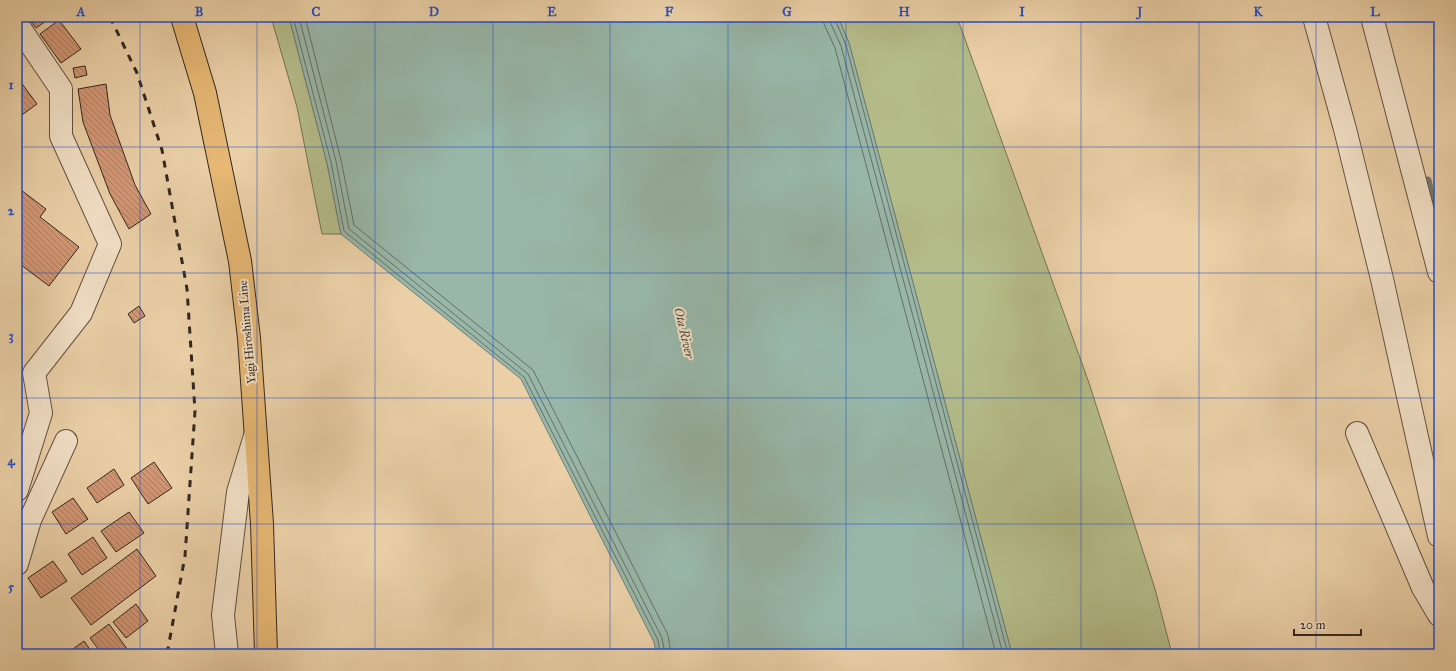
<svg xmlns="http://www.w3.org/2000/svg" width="1456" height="671" font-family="'IM FELL Great Primer',serif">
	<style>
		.grass { fill: #b4bc89; stroke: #747255 }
		.water { fill: #98b7a9; stroke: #707d73 }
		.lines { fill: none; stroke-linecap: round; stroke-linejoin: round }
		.shore { stroke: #666f65; stroke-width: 1 }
		.stream { stroke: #707d73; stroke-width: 7 }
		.building { fill: url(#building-back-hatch); stroke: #342721 }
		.minor-casing { stroke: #625142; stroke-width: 24 }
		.major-casing { stroke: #342721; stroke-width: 24 }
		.minor { stroke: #f2e0c6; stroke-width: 22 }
		.major { stroke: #e6b874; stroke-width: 22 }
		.rail { stroke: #342721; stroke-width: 3; stroke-dasharray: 7 7; stroke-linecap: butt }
		.grid { fill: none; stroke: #1d4ed8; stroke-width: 1; stroke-opacity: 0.55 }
		.labels { text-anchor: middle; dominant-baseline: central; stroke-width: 4; stroke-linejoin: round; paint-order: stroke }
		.street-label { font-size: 12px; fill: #342721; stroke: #f2e0c6 }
		.water-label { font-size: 13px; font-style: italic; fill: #4d4b43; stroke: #f2e0c6 }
		.neatline { fill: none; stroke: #1d4ed8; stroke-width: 1.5 }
		.grid-label { font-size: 13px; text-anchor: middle; font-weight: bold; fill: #1d4ed8 }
	</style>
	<defs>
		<pattern id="building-back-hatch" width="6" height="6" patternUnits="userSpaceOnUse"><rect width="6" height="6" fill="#d39773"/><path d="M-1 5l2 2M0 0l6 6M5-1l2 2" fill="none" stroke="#ac7b5e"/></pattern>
	</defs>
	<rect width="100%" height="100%" fill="#ebd0a7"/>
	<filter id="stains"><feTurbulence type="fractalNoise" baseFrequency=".005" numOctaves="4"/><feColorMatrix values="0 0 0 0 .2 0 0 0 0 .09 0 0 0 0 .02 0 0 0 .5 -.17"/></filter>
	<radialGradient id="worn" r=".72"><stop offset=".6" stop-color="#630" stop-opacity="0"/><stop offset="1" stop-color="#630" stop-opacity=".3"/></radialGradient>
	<path class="grass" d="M271,17H289L327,163L341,234H322L297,107Z
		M838,17H957L1089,383L1155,589L1172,654H1012L849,43Z"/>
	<path class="water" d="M289,17H838L849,43L1012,654H656L654,642L521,379L341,234L327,163Z"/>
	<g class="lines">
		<path class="shore" d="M293,17L331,162L344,231L524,377L658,640L660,654
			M299,17L336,161L349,229L528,374L662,638L665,654
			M305,17L341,160L354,225L533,370L668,635L671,654
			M823,17L824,24L835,48L996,654
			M829,17L830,22L841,46L1003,654
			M834,17L846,45L1008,654"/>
		<path class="stream" d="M1428,180L1439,228"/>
	</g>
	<path class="building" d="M27,17H52L36,28Z
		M59,20L81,49L61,63L40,34Z
		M85,66L87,75L75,78L73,68Z
		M17,77L37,104L19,117L17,115Z
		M106,84L110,115L135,185L151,214L129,229L110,194L83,122L78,89Z
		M17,187L46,209L40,217L79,247L49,286L17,262Z
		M139,306L145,316L134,323L128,314Z
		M154,462L172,488L148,504L131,478Z
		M114,469L124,485L97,503L87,488Z
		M73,498L88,519L66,534L52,512Z
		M129,512L144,533L116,552L101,531Z
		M93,537L107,558L82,575L68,554Z
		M137,549L156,576L91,625L71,598Z
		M53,561L67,581L41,598L28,578Z
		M136,604L148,621L126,638L113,622Z
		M109,624L130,653L129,654H119L115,649L109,654H102L90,638Z
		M84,641L93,654H66Z"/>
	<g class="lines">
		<g class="minor-casing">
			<path id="minor" d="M1314,17L1345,129L1382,279L1439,536
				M1372,17L1439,272
				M17,24L61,89V136L110,244L81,313L34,373L41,413L17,490
				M1357,433L1423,588L1439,615
				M17,564L30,520L66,441
				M227,654L223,615L238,492L255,436"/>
		</g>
		<g class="major-casing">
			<path id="major" d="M182,17L205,93L240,261L249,338L262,524L266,654"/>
		</g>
		<use href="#minor" class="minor"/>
		<use href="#major" class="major"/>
		<path class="rail" d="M110,17L137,73L162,150L187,289L195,411L185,556L167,654"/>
	</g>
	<path class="grid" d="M140,17V654M257,17V654M375,17V654M493,17V654M610,17V654M728,17V654M846,17V654M963,17V654M1081,17V654M1199,17V654M1316,17V654M17,147H1439M17,273H1439M17,398H1439M17,524H1439"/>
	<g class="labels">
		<g class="street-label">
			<text transform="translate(247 332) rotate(-95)">Yagi Hiroshima Line</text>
		</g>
		<g class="water-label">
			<text transform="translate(684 333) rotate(77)">Ota River</text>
		</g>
	</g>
	<rect width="1456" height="671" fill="none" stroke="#ebd0a7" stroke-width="44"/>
	<path d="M1294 629v6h67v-6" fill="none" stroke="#342721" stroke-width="2"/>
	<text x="1300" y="629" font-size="12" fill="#342721" stroke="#f2e0c6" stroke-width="3" paint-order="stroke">20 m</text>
	<rect x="22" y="22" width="1412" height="627" class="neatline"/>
	<g class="grid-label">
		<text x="81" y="16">A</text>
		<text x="199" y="16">B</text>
		<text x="316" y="16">C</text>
		<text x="434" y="16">D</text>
		<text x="552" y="16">E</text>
		<text x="669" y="16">F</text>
		<text x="787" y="16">G</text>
		<text x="904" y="16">H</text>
		<text x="1022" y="16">I</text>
		<text x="1140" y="16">J</text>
		<text x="1258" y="16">K</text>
		<text x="1375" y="16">L</text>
		<text x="11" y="89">1</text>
		<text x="11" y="215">2</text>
		<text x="11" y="340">3</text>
		<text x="11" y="465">4</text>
		<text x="11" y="591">5</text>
	</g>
	<rect width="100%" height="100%" filter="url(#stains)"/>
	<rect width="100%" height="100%" fill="url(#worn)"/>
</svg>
